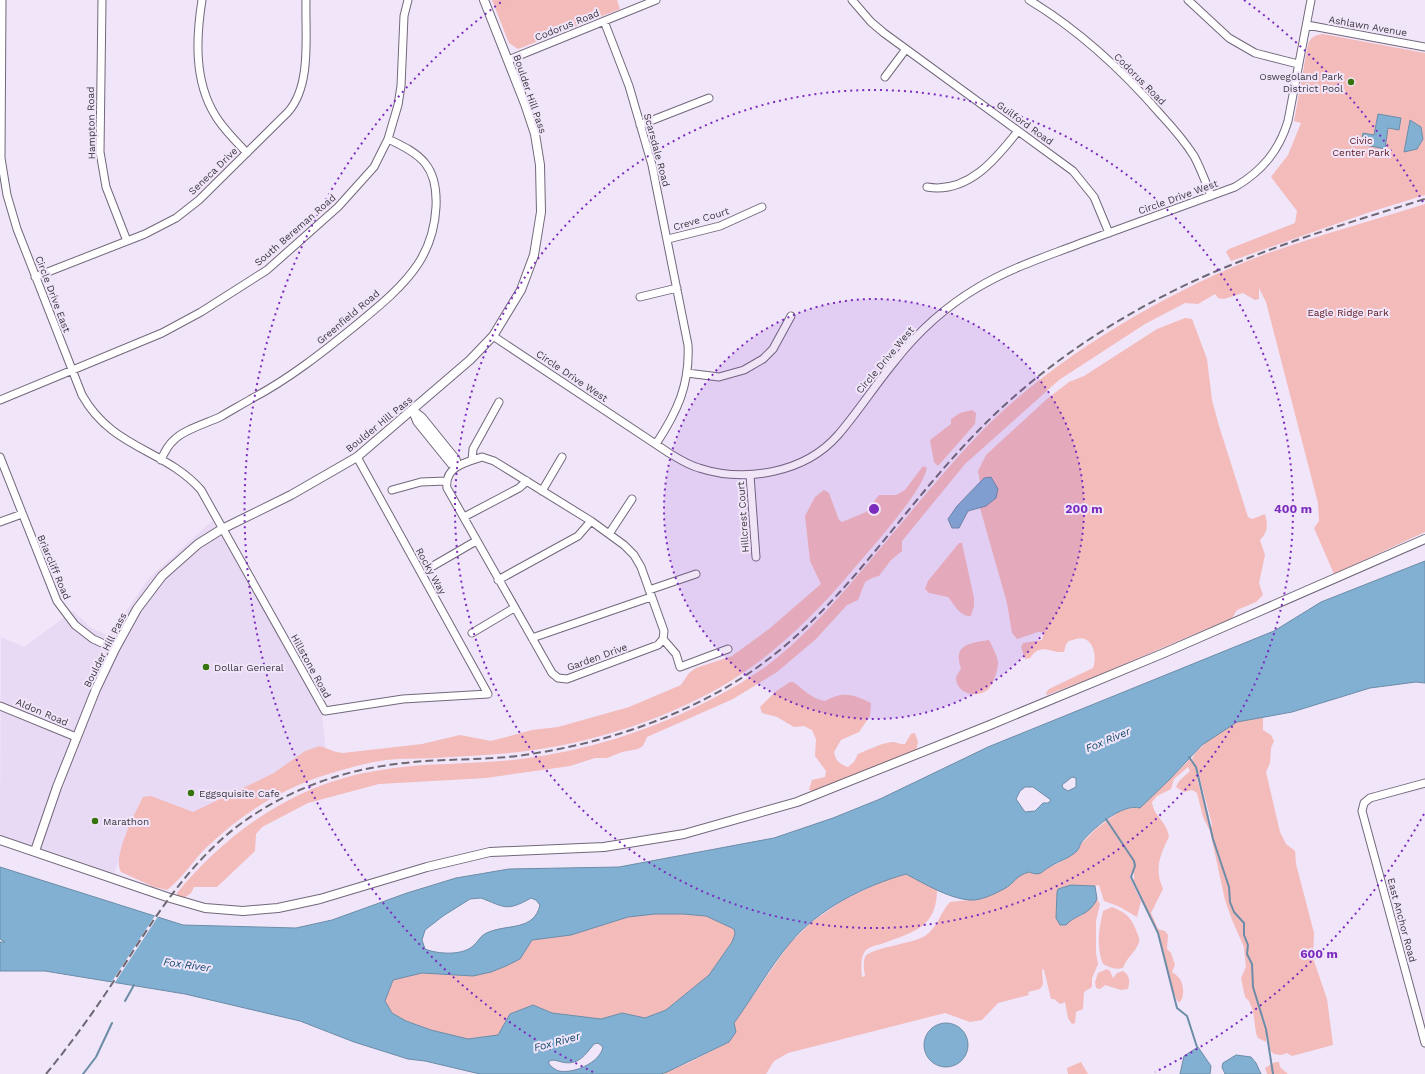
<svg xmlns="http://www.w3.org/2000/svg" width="1425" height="1074" font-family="'Work Sans',sans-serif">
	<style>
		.built { fill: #e8d9f4 }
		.green { fill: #f3bbba }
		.water { fill: #81b0d3; stroke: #6c8ca7; fill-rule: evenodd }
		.pier { fill: #f1e5fa }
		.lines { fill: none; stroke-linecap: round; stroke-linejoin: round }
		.stream { stroke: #6c8ca7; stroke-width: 2 }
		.minor-casing { stroke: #72687a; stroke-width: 9 }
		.tertiary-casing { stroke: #72687a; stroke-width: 10 }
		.minor { stroke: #fff; stroke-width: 7 }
		.tertiary { stroke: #fff; stroke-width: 8 }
		.rail { stroke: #6e6873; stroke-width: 2; stroke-dasharray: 8 4; stroke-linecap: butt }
		.ring { fill: none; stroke: #7b2cbf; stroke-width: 2; stroke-dasharray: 2 4 }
		.poi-dot { fill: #36730b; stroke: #f1e5fa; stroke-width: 1.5 }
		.labels { text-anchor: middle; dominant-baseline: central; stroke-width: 4; stroke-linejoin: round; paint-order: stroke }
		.street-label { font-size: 10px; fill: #3c3840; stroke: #f1e5fa }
		.poi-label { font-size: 10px; fill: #3c3840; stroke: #f1e5fa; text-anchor: start }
		.park-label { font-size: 10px; fill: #5b151b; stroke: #f1e5fa }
		.water-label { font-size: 11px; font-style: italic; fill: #10496c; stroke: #f1e5fa }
		.centre { fill: #7b2cbf; stroke: #f1e5fa; stroke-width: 2 }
		.ring-label { font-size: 12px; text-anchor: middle; font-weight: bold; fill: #7b2cbf; stroke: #f1e5fa; stroke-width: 4; stroke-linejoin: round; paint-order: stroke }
	</style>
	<rect width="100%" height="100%" fill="#f1e5fa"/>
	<path class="built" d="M212,521L225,540L322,715L326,752L190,819L145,799L114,873L0,834L1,637L24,647L73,611L90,627L109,636L149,578Z"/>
	<path class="green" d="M492,0H617L620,9L518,49L509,43Z
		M1323,34L1425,53V195L1367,213L1231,261L1226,252L1229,249L1295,223L1297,211L1271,177L1288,155L1301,123L1294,121L1308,44C1311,37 1315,35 1323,34Z
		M1425,204V532L1334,574L1314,528L1319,521L1318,503L1266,302L1259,288V299L1255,300L1243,293L1224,299L1218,298L1215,294L1198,304L1185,303L1145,324L1059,380L965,464L902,541V551L891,560L879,576L872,578L865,582L858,600L847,605L816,639L777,672L733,699L647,737L643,746L638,749L622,752L607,758H595L570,766L486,778L379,784L308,803L262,827L256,834L255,851L217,887H194L191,893L184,898L177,897V893C229,830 298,782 381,770C427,762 474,765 521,759C584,751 647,732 704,703C728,691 753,677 773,661C822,622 859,573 899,526C926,494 953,461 982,431C1053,358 1167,291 1263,255C1316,236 1371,221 1425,204Z
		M1185,318L1192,319L1207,359L1212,400L1219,426L1248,517L1252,519L1265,514C1268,525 1268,532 1260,540L1265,555L1259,583L1263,595L1256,602L1237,610L1232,618L1094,677L1047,695L1046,693L1049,689L1093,668C1098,655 1092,634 1076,639C1073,640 1069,640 1067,643C1065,645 1065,649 1064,652C1049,653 1041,642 1030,658L1025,659L1021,647L1023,643L1042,640L1044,632H1038L1017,639L1012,633L1007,603L980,508L996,498L985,478L980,482L978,471L986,455L1047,399L1069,382L1084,376L1157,329Z
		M972,410L976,413L975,424L938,466L934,462L930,440L951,424V419L960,413Z
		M923,466L927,468C922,493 870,549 852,571C823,605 792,637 757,663C692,712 598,743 519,752C492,755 464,756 436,758C420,759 403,758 386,760C364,763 341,770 319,777C278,791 239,816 207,847C193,860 183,878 167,890L154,887L121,872C112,857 135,813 143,797L151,796L193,812L274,773L305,751L320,746L336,752L343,753L422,744L460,735L491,741L532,730L558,727L629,707L681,685L689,673L696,668L732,656L769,629L821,584L810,561L805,516L815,497L824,490L829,493L839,520L842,522L866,512L879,495H896L905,490Z
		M959,543H962L974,598V606L971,616C960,617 954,604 948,597L929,593L925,589L928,581Z
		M989,640C992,646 998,657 998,663C998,671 992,688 986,691C975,698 957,693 956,679C956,675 959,673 961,668C952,644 971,643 989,640Z
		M790,682H793C805,690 810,698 825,701C844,691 852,694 871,703L870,716L859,732L841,740L834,752C836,761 839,764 848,767L854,762L858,754C868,750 881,743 892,742C897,742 900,745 905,744L911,734L915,733L918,742L916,750L815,792L809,790L812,780L825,777L826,771L815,756L816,739L812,730L804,726L794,727L777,717L762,713L760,707L775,692Z
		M1263,717V730L1271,735L1274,741L1271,748L1270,763L1266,772L1280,832L1286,844L1295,851L1296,864L1314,933L1313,958L1327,999L1333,1045L1292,1056L1287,1053L1281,1055L1274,1054L1270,1050L1266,1025L1256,996L1266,1029V1042L1258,1038L1256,1033L1253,1011L1249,1001L1245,997L1241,978L1246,967L1244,947L1232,920L1225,900L1210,831L1203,817L1197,793L1192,790L1184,792L1176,787L1179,781L1190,771L1188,767L1174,779L1171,789L1157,796L1152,802C1154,818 1166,819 1169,837C1160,855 1154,869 1163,889L1151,913L1158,929L1165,931L1168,935L1167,949L1171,953L1175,965L1172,972C1174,974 1176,974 1177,976C1184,981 1185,996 1180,1002H1178L1174,994L1159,935L1134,881V873H1131L1130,878L1141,901L1137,917L1118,906L1104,901L1099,885L1095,886L1071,885L1058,889L1064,926L1072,918L1081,916L1097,899L1100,904L1096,921V953L1098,964L1092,978V987L1084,992L1083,1009L1076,1012L1075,1023L1072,1024L1068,1018L1065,1002L1060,1004L1054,999H1051L1044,970L1042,969L1043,984L1040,989L1028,992L1029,995L998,1003L982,1020L970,1022L945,1013L788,1053L774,1061L766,1074H661L688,1063L729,1042L734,1023L790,943L813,921L845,899L888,879L906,874L937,889C937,927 914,932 884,943C878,945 871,946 866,950C860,957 861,968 862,977L865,976C864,970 863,963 865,957C869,948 912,944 925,936C937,928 940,913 950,902L969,900L1007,888L1020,874L1029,872L1034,874L1061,862L1078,851L1081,844L1097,828L1120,811L1136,807L1169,780L1190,759L1196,767L1198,782L1211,828L1212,824L1197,768L1192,759C1196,747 1227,726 1238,722C1246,719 1255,719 1263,717Z
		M1112,907C1125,912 1131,917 1136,930C1137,934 1140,937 1139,942C1136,952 1126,958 1123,968C1115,970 1109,967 1103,964C1096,947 1099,928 1103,911Z
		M655,914H683L706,916L734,929L735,934L732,942L709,975L666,1010L645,1018L622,1013L601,1019L552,1013L533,1005L510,1014L498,1035L468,1039L431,1030L406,1021L392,1013L385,1001L393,980L422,973L473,976L520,959L532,940L571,935L628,917Z
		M1107,969L1110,971L1113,978L1117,973L1123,971C1130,975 1130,982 1128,989L1121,990L1105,985L1100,989L1096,988L1095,982L1098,973Z
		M1081,1062L1088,1074H1068L1067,1068Z
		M1275,1062H1279L1280,1067L1288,1074H1267L1265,1068Z"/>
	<path class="water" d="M1378,114L1401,118L1399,130L1388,128L1385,149L1361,144L1363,133L1374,135Z
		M1410,120L1421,127L1423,139L1417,149L1404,152Z
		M991,477L998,489L996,498L986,506L968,511L959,528H952L948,519L957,506L984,478Z
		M1425,561V683L1416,682L1370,688L1292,712L1237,722L1202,745L1169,780L1140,808C1122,803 1092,829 1081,843C1080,845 1079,849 1077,851C1070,858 1059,861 1051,866C1041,871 1042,877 1029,872C1015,876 1015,883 1004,889C994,894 981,901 969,900C948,898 925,884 906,874C864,886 818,909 790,943C769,968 753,997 734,1023L736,1032L729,1042L667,1072L661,1074H480L425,1061L408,1059L354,1042L300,1021L185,994L45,971H0V942H5L0,939V867L183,925L296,928L332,920L407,893L456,878L509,869L619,867L774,838L833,818L880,799L988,747L1274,631L1321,602ZM1072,777L1076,778V787L1068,791L1063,788L1062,785ZM1025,787H1033L1051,800L1048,803H1043L1035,811L1025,812L1016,799L1020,791ZM481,898C505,907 506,912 531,898L536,900L540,905C534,931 508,924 489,932C480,935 479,941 473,946C462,956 437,954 425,949L422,940L425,930L443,916L470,899ZM655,914H683L706,916L734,929L735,934L732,942L709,975L666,1010L645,1018L622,1013L601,1019L552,1013L533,1005L510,1014L498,1035L468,1039L431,1030L406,1021L392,1013L385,1001L393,980L422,973L473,976L491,972L506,966L520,959L532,940L571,935L628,917ZM598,1043L603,1047C600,1063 573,1074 559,1071C555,1070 552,1067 549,1064V1061C554,1059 557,1061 562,1062C578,1066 585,1055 594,1044Z
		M1071,885L1095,886L1097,899C1088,917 1077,913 1066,925H1060L1056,918L1057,892L1058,889Z
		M924 1045a22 22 0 1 1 44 0a22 22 0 1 1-44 0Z
		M1198,1047L1211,1066L1210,1074H1180L1184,1056Z
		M1236,1055L1251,1057L1256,1063L1261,1074H1225L1222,1067L1223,1063Z"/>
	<path class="pier" d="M156,914L159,915L114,984L111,983Z"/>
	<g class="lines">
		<path class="stream" d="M1189,757L1196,767L1213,839L1229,887L1230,902L1234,912L1244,923V935L1248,945L1247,954L1252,964L1253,987L1266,1029L1273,1074
			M1106,819L1134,861L1135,866L1131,877L1158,933L1177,1008L1187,1016L1197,1047
			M125,1001L134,985
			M83,1074L96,1057L112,1023"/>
		<g class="minor-casing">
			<path id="minor" d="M2,0L1,158L7,195L17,229L82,395C112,449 165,449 201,490L325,711L403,699L488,694L357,457
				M102,0L100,152L106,187L127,241
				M202,0C196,38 194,81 215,115C223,129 236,141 247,153
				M852,0L871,22L884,33L1073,171L1094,197L1109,233
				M1029,0C1079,30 1124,72 1162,116C1174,129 1185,142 1194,156C1201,169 1206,183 1211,196
				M1188,0L1229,38L1255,53L1298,64
				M604,21L629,86L652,165L688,345C690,385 677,412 656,444
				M1307,25L1425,47
				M508,60L656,0
				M885,77L906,49
				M640,125L709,98
				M927,187C968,194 996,159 1018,131
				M668,239L720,226L762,207
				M35,277L145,234L176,218L199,200L288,112C312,85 305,35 306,0
				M640,297L677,288
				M493,336L669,453C679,459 688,465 699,468C745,483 805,473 838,435C858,412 875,385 895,361C917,333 945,307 977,288C1010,268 1045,257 1081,243C1132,224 1184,206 1235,187C1262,171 1279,151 1288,121L1311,0
				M687,373L719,377L744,370L763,359L773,349L791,316
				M0,400L162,333L201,312L267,270L338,207L374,167L388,139L398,105L401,86L404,16L408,0
				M412,410L417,422L451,464L458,466
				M413,410L422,417L456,459L458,466
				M0,457L57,601L75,625L93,639L115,649
				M482,457L494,461L591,521L624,545L634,555L641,567L664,631L663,639L658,645L567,679L558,678L552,673L447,488C444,467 466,462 482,457Z
				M161,460C164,453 168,445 174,440C183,430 207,423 220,417C230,411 241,405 251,399C289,379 323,352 355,326C378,307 402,288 418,264C429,247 435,227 436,207C438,166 421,154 388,139
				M472,460L473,449L499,402
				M750,475L756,557
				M392,490L421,482L446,481
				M542,491L562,457
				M464,517L519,488L527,481
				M0,522L22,514
				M609,534L632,499
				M433,566L476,541
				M498,580L578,536L591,521
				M649,590L696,574
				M472,633L514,608
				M532,638L651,597
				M663,639L676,654L680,667L728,649
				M0,706L76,737
				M1425,783L1370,798L1364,803L1362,811L1425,1043"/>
		</g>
		<g class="tertiary-casing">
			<path id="tertiary" d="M0,840L167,897L205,908L243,911L278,908L320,899L427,867L490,852L604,847L684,834L797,802L990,725L1164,653L1425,539
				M35,851L57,787L96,689L115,649L137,609L162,576L198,544L222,529L291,495L357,457L470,360L493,336L521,290L534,255L541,212L540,165L535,134L525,104L484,0"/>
		</g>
		<use href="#minor" class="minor"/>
		<use href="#tertiary" class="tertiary"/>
		<path class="rail" d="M46,1074C73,1041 98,1006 121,970C155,917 188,864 239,825C285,791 339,771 396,764C439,758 482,761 524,755C600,744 675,720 740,679C838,617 896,515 976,433C1046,360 1137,303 1231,265C1294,239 1360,219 1425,199"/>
	</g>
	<circle cx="874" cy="509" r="210" fill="#7b2cbf" fill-opacity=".12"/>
	<g class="ring">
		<circle cx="874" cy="509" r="210"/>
		<circle cx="874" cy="509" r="419"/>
		<path d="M1424 814A629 629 0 0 1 1155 1072M593 1072A629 629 0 0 1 504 0M1244 0A629 629 0 0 1 1424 204"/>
	</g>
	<g class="poi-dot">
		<circle cx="1351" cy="82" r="4"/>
		<circle cx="206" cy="667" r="4"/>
		<circle cx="191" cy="793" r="4"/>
		<circle cx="95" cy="821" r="4"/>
	</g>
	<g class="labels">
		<g class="street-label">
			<text transform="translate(567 25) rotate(-22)">Codorus Road</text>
			<text transform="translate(1368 26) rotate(10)">Ashlawn Avenue</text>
			<text transform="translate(1140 79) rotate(45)">Codorus Road</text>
			<text transform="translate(530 94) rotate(71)">Boulder Hill Pass</text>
			<text transform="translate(91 123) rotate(-91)">Hampton Road</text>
			<text transform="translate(1025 123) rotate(36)">Guilford Road</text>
			<text transform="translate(657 150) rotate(75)">Scarsdale Road</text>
			<text transform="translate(213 171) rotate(-44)">Seneca Drive</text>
			<text transform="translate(1178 197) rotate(-20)">Circle Drive West</text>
			<text transform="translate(701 219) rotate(-17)">Creve Court</text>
			<text transform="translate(295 230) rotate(-41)">South Bereman Road</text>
			<text transform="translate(53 294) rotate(69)">Circle Drive East</text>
			<text transform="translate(348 317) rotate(-40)">Greenfield Road</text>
			<text transform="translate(885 360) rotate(-50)">Circle Drive West</text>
			<text transform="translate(572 376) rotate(34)">Circle Drive West</text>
			<text transform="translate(379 424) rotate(-39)">Boulder Hill Pass</text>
			<text transform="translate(743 517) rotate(-94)">Hillcrest Court</text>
			<text transform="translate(54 567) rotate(67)">Briarcliff Road</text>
			<text transform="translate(431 571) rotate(61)">Rocky Way</text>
			<text transform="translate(105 650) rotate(-63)">Boulder Hill Pass</text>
			<text transform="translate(597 657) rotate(-20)">Garden Drive</text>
			<text transform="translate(311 666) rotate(61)">Hillstone Road</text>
			<text transform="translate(42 712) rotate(23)">Aldon Road</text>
			<text transform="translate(1402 920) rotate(75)">East Anchor Road</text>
		</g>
		<g class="poi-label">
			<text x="1343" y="76" text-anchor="end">Oswegoland Park<tspan x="1343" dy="12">District Pool</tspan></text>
			<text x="214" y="667">Dollar General</text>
			<text x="199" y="793">Eggsquisite Cafe</text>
			<text x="103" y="821">Marathon</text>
		</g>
		<g class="park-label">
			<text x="1361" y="140">Civic<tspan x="1361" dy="12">Center Park</tspan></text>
			<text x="1348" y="312">Eagle Ridge Park</text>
		</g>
		<g class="water-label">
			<text transform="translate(1108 740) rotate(-23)">Fox River</text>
			<text transform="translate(187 965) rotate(8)">Fox River</text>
			<text transform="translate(557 1042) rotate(-15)">Fox River</text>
		</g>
	</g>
	<circle cx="874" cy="509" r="6" class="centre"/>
	<g class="ring-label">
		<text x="1084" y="513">200 m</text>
		<text x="1293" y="513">400 m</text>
		<text x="1319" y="958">600 m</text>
	</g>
</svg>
